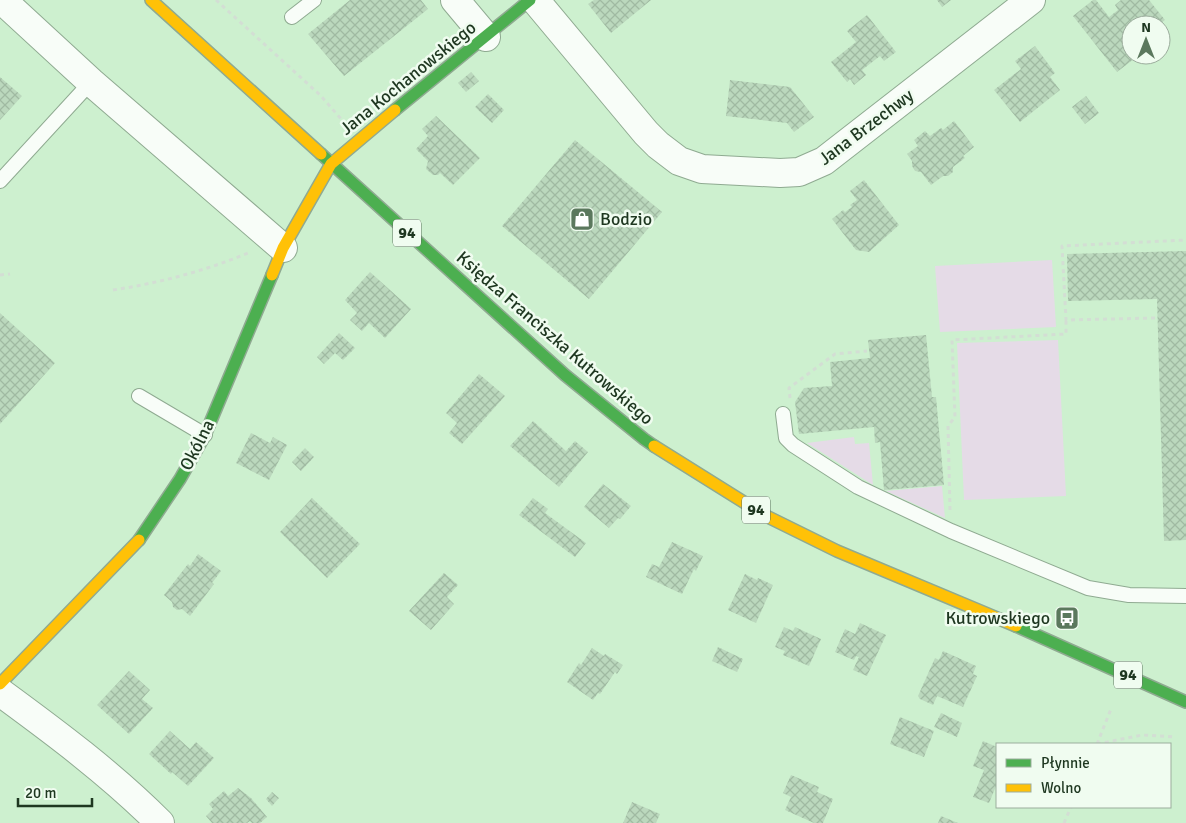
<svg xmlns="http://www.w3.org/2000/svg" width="1186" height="823" font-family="Signika,sans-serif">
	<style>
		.green { fill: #e5dbe7 }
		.building { fill: url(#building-cross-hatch) }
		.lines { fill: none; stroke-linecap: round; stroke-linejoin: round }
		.lane-casing { stroke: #8faa91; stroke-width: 16 }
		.street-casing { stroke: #8faa91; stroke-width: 30 }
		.fast-casing { stroke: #8faa91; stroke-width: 14 }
		.slow-casing { stroke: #8faa91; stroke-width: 14 }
		.path { stroke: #d3ded4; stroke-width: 3; stroke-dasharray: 4 4; stroke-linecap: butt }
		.lane { stroke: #f8fdf8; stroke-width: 14 }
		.street { stroke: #f8fdf8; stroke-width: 28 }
		.fast { stroke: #4caf50; stroke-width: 11 }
		.slow { stroke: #ffc107; stroke-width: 11 }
		.labels { text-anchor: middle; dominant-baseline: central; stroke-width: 5; stroke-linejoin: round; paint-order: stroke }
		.shield { fill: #f0fcf0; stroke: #5d725e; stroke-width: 1 }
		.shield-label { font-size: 16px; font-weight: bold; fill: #1e3720 }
		.street-label { font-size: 18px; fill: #1e3720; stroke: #f0fcf0 }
		.poi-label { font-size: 18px; fill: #1e3720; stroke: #f0fcf0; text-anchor: start }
	</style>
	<defs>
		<pattern id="building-cross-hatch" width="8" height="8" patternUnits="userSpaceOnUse" patternTransform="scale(1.25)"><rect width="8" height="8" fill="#bbd8bd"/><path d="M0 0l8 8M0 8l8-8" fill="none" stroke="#a0baa2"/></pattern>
	</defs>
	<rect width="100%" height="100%" fill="#cdf0cf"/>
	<path class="green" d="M1052,260L1056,327L940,332L935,266Z
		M1058,340L1066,496L964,500L957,343Z
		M854,437L855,444L869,443L873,485L807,443Z
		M942,486L945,518L886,491Z"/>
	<path class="building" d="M350,0H421L428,9L344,76L308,34Z
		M594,0H651L611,33L588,4Z
		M937,0H951L942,7Z
		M1093,0H1096L1109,17L1118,10L1115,5L1121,0H1149L1165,20L1158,25H1131V55H1139L1117,72L1073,16Z
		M867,15L896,52L884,61L880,56L862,70L866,75L854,85L850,79L847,82L831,62L856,42L847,31Z
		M1035,46L1055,73L1050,77L1060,90L1020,122L994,90L1021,69L1015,61Z
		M471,72L479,81L466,92L458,83Z
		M0,77L22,96L0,120Z
		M730,80L790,87L814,117L794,132L787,123L726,116Z
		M488,94L504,110L492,123L475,107Z
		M1086,96L1099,113L1085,124L1072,107Z
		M436,116L480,158L453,185L440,173L438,175H433L426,169L428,161L416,149L428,136L422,129Z
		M954,121L974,147L963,156L965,158L953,167V172L948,176H943L931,185L921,172L915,171L912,166V161L907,154L918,146L914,140L925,131L930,136L941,128L943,130Z
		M575,140L662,212L589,299L502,226Z
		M864,180L899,225L869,252L856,250L832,219L843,210L845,212L852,207L850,205L857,200L850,191Z
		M1186,251V540L1164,541L1157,299L1068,301L1067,254Z
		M370,272L411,309L385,338L369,323L362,331L350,320L357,313L345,300Z
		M0,313L55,363L0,424Z
		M339,333L355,348L343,360L335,353L324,364L317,357Z
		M926,335L932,397H936L944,485L884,490L880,442L875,443L874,427L799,434L795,402L804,388L832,386L830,362L870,358L868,340Z
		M479,374L505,396L462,444L449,433L457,423L446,413Z
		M533,421L566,451L575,441L588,452L559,487L510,446Z
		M251,433L270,443L273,437L287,445L269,480L236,463Z
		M305,448L314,457L301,471L292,462Z
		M603,484L631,506L620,519L618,518L609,528L584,507Z
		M312,498L360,544L327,578L280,532Z
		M533,498L548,509L545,513L586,543L575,557L519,515Z
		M672,542L703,556L696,571L694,569L682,594L646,577L652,564L659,567Z
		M198,554L221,571L212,583L214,584L190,616L182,609L177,610L173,607L172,602L164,595L188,564L190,566Z
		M444,573L458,585L447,597L454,604L431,630L409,611Z
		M745,574L757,580L758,578L773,585L756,623L728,610Z
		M860,623L886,635L867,676L853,670L859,657L856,656L854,660L835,652L845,629L855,634Z
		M784,627L793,631L795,627L821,639L809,666L783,655L785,651L775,647Z
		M718,647L743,659L737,672L712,661Z
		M592,648L604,656L605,654L623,665L617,674L615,672L600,694L598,693L593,700L567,682L579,663L581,665Z
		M943,651L976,666L973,674L977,676L963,707L937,696L933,705L920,699L918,696L935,658L939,660Z
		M129,671L150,690L142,699L153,708L129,734L97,705Z
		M941,713L962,723L957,737L934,727Z
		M900,717L934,731L924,757L890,744Z
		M170,731L190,749L196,742L214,758L188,786L172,772L171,774L149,754Z
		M983,741L997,747V784L989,803L973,797L984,770L973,766Z
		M791,775L819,787L817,792L833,799L823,823H814L785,810L791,797L783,793Z
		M238,788L251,798L267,817L260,823H252L250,821L247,823H212L206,816L213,809L209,804L224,791L228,796Z
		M272,792L279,798L272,806L266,799Z
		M632,802L660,814L656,823H623Z
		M941,816L958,823H938Z"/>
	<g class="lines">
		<g class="lane-casing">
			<path id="lane" d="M292,17L314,0
				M0,181L91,82
				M139,396L205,435
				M783,414L786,438L793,445L858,487L951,531L1088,588L1129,595L1186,596"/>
		</g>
		<g class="street-casing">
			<path id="street" d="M2,0L91,82L283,248
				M455,0L486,37
				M535,0L646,133L658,145L679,161L702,169L780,173L799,172L824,161L1031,0
				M0,692C56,733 111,774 160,823"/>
		</g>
		<g class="fast-casing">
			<path id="fast" d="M395,110L530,0
				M321,154L565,375L644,439L654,446
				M139,540L180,479L205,435L272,275
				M1016,626L1186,702"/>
		</g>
		<g class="slow-casing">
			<path id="slow" d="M151,0L321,154
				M272,275L283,248L331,164L395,110
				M654,446L766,516L837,551L1016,626
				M0,684L139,540"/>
		</g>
		<path class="path" d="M216,0L320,95L342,120
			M0,275L10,274
			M113,290C159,283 205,271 248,253
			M1155,318L1066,320L1062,246L1186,240
			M790,398L789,388L835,354L867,351
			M950,510L948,426L955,417L952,340L1066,334V320
			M1097,744L1142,735L1176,737
			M1097,744L1111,709
			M1064,823L1071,807"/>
		<use href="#lane" class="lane"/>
		<use href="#street" class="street"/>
		<use href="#fast" class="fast"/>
		<use href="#slow" class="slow"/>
	</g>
	<defs>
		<g id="shop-square" transform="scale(1.25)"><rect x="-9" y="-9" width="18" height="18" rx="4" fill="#5b785d" stroke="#f0fcf0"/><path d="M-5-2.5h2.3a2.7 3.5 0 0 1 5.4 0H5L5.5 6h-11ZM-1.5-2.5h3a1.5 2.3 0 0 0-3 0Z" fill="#fff"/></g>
		<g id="bus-square" transform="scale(1.25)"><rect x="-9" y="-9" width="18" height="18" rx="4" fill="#5b785d" stroke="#f0fcf0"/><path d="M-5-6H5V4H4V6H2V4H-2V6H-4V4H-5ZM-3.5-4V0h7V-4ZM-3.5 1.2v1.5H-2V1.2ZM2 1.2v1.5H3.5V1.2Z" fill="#fff"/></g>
	</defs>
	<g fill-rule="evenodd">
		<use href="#shop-square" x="582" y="219"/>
		<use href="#bus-square" x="1067" y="618"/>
	</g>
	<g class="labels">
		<g class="shield">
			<rect x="393" y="219.5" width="28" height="27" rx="4"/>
			<rect x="742" y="496.5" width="28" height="27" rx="4"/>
			<rect x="1114" y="661.5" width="28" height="27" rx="4"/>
		</g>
		<g class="shield-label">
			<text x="407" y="233">94</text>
			<text x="756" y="510">94</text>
			<text x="1128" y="675">94</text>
		</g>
		<g class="street-label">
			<text transform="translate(408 78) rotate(-39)">Jana Kochanowskiego</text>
			<text transform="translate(866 127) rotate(-37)">Jana Brzechwy</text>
			<text transform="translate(555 338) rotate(41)">Księdza Franciszka Kutrowskiego</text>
			<text transform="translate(197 445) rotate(-63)">Okólna</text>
		</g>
		<g class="poi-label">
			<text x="600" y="219">Bodzio</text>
			<text x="1050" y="618" text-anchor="end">Kutrowskiego</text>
		</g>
	</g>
	<rect x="996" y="743" width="175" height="65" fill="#f0fcf0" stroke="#9cad9d"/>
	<rect x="1006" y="759" width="25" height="8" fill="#4caf50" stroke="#9cad9d"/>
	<text x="1041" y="768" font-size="15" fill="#1e3720">Płynnie</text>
	<rect x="1006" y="784" width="25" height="8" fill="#ffc107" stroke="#9cad9d"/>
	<text x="1041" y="793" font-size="15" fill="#1e3720">Wolno</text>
	<g transform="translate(1146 40)"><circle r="24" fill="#f0fcf0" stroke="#9cad9d"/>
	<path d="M0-4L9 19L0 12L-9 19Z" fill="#5b785d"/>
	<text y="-8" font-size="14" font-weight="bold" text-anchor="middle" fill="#1e3720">N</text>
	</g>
	<path d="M18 798v8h74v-8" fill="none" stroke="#1e3720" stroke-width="2.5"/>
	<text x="25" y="798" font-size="15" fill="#1e3720" stroke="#f0fcf0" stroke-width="4" paint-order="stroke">20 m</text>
</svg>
